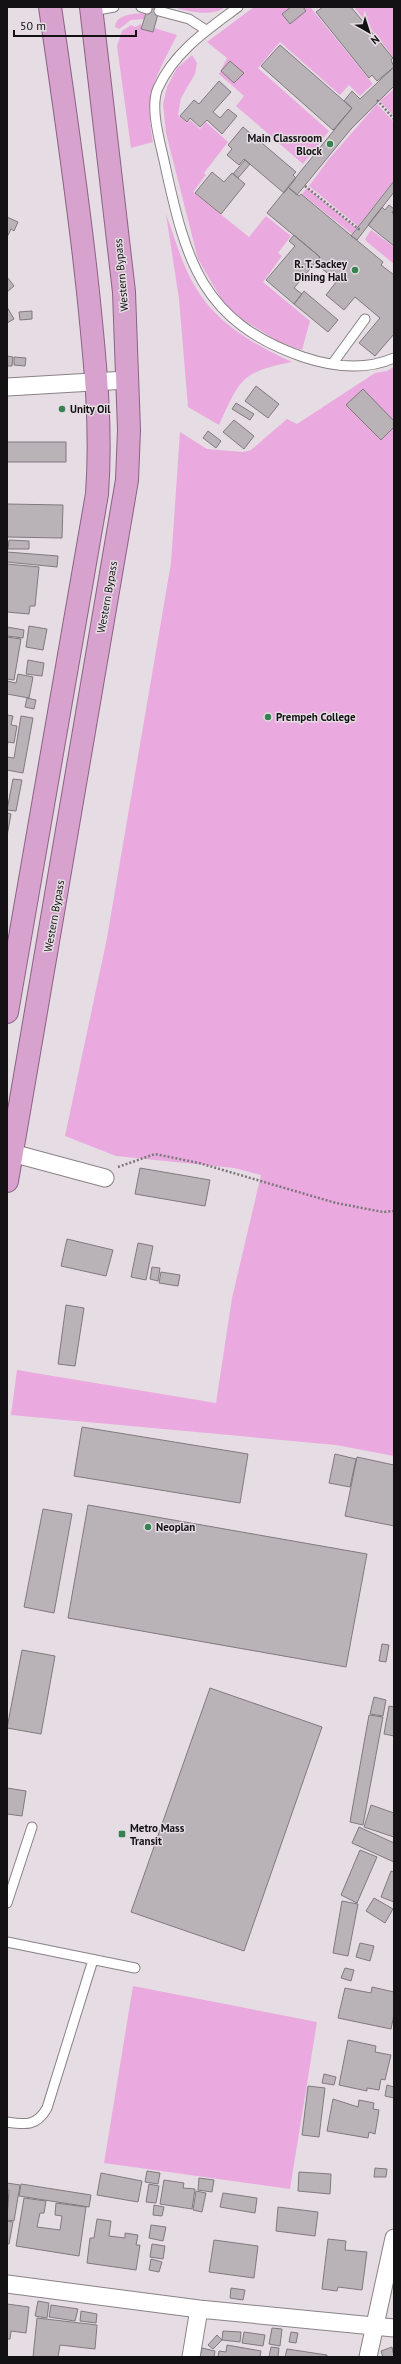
<svg xmlns="http://www.w3.org/2000/svg" width="401" height="2364" font-family="'PT Sans',sans-serif">
	<style>
		.green { fill: #eaaadf }
		.building { fill: #b9b2b7; stroke: #80797e }
		.lines { fill: none; stroke-linecap: round; stroke-linejoin: round }
		.service-casing { stroke: #898287; stroke-width: 11 }
		.minor-casing { stroke: #898287; stroke-width: 19 }
		.trunk-casing { stroke: #8c6185; stroke-width: 24 }
		.path { stroke: #7c777b; stroke-width: 2.5; stroke-dasharray: 2 2; stroke-linecap: butt }
		.service { stroke: #fff; stroke-width: 9 }
		.minor { stroke: #fff; stroke-width: 17 }
		.trunk { stroke: #d7a3ce; stroke-width: 22 }
		.poi-dot { fill: #368351; stroke: #e5dde3; stroke-width: 1.5 }
		.labels { text-anchor: middle; dominant-baseline: central; stroke-width: 3; stroke-linejoin: round; paint-order: stroke }
		.poi-label { font-size: 11px; font-weight: bold; fill: #131113; stroke: #e5dde3; text-anchor: start }
		.street-label { font-size: 11px; fill: #131113; stroke: #e5dde3 }
	</style>
	<rect width="100%" height="100%" fill="#e5dde3"/>
	<path class="green" d="M173,7H225C213,17 188,12 173,7Z
		M254,7H312L311,8L373,84L360,96L349,85L340,95L280,42L258,68L329,131L303,164L236,106L244,96L219,74L227,58L207,42Z
		M354,7H394V58Z
		M146,13L144,19L131,20L119,29L115,27C116,13 136,14 146,13Z
		M141,24L142,29L153,32L154,28L177,35C156,78 143,93 153,142L131,148L117,46L122,31L131,25L135,27Z
		M192,55L197,63L195,74L181,98L178,115L187,123L190,120L200,129L206,122L228,142L204,173L206,175L193,192L249,237L266,216L291,236L278,253L282,256L263,282L310,321L302,350L279,342L240,318L223,302L198,259L166,133L163,104L167,87L177,68Z
		M394,89V116L380,101Z
		M377,104L394,122V180L358,226L309,186L329,159Z
		M307,188L356,228L352,234L302,194Z
		M166,214C175,238 182,266 196,288C217,324 255,345 292,362C240,372 240,380 219,425L188,407L179,299Z
		M371,230L394,247V264L366,241L365,239Z
		M394,367V1456L336,1445L11,1415L17,1370L216,1403L232,1298L261,1175L234,1168L116,1156L65,1136L107,938L171,563L180,432L207,449L243,452L251,450L287,419L297,424L375,373L387,371Z
		M133,1986L317,2022L290,2189L104,2163Z"/>
	<path class="building" d="M148,7H160L153,32L141,29Z
		M291,7H303L306,11L290,24L282,14Z
		M323,7H351L393,58L391,60L394,67L377,81L372,75L369,78L316,12Z
		M280,45L352,108L333,130L261,66Z
		M230,61L244,73L234,83L221,71Z
		M394,67V86L351,129L297,195L288,187L352,108L344,101L352,91L360,99Z
		M219,81L231,92L213,112L220,118L228,109L237,116L222,134L207,120L200,127L190,118L187,122L180,116L194,100L199,104Z
		M243,127L296,172L293,175L296,178L284,193L244,159L239,165L227,155L232,149L228,145Z
		M245,160L250,164L238,178L233,174Z
		M212,172L224,182L232,173L245,184L221,214L195,193Z
		M394,181V192L357,240L351,236Z
		M288,187L299,196L301,194L383,262L381,265L394,275V334L375,356L359,343L380,318L355,297L344,310L326,295L337,281L315,263L320,257L267,213Z
		M389,205L394,209L392,213L394,214V246L368,225L382,207L385,210Z
		M7,217L18,222L14,231L11,229L7,237Z
		M294,235L320,257L294,288L302,294L294,304L266,280L295,246L289,241Z
		M7,277L14,286L7,292Z
		M304,291L338,320L328,332L294,304Z
		M7,307L14,319L7,323Z
		M32,311V319L20,320L19,312Z
		M7,356L13,357L12,366H7Z
		M14,357L26,358L25,366L14,365Z
		M256,386L279,404L268,418L245,401Z
		M363,389L394,421V427L381,440L346,405Z
		M236,403L254,414L250,420L232,409Z
		M234,420L254,436L244,449L223,432Z
		M208,431L221,441L216,448L203,438Z
		M7,442H66V462H7Z
		M7,504L63,505L62,538L7,537Z
		M9,540L29,541V549H8Z
		M7,552L58,556L57,567L7,562Z
		M7,564L39,567L35,606H30L29,614L7,612Z
		M29,626L47,629L43,650L26,647Z
		M7,627L24,630L23,638L7,636Z
		M7,637L21,639L14,680L7,679Z
		M28,660L44,663L42,676L26,674Z
		M18,674L33,677L29,698L7,694V681L16,683Z
		M27,698L36,700L34,709L25,707Z
		M7,715L13,716L11,725L17,726L14,743L8,742L7,748Z
		M21,716L33,718L23,773L7,770V757L14,758Z
		M13,779L22,780L16,811L7,810Z
		M7,813L11,814L7,836Z
		M140,1168L210,1180L205,1206L135,1194Z
		M67,1239L113,1250L106,1276L61,1266Z
		M138,1243L153,1246L146,1280L131,1277Z
		M152,1267L160,1268L158,1281L150,1279Z
		M161,1272L180,1275L178,1286L159,1283Z
		M66,1305L84,1308L75,1366L58,1364Z
		M82,1427L248,1454L240,1503L74,1476Z
		M335,1454L356,1459L350,1487L329,1483Z
		M357,1457L394,1465V1526L345,1516Z
		M88,1505L367,1554L346,1667L68,1618Z
		M43,1509L72,1514L54,1613L24,1607Z
		M382,1644L389,1645L386,1662L379,1661Z
		M22,1650L55,1656L41,1734L7,1728Z
		M210,1688L322,1727L244,1951L131,1912Z
		M374,1697L386,1700L383,1716L370,1714Z
		M389,1706L394,1707V1736L384,1734Z
		M369,1715L383,1717L363,1825L350,1822Z
		M7,1788L26,1791L22,1816L7,1814Z
		M371,1805L394,1813V1837L364,1827Z
		M359,1827L394,1843V1862L352,1843Z
		M360,1850L377,1857L357,1903L341,1895Z
		M391,1871L394,1872V1902L381,1897Z
		M374,1898L393,1909L385,1923L366,1911Z
		M342,1901L358,1904L348,1956L333,1953Z
		M360,1943L374,1946L370,1961L356,1957Z
		M345,1968L354,1970L351,1981L341,1978Z
		M372,1987L394,1992V2015L391,2029L338,2018L345,1988L371,1993Z
		M348,2040L376,2046L375,2052L391,2055L385,2080L381,2079L379,2090L367,2088V2091L339,2085Z
		M324,2074L336,2077L334,2085L322,2083Z
		M387,2085L394,2087V2098L385,2096Z
		M308,2086L325,2088L319,2137L302,2135Z
		M333,2099L358,2107L359,2100L374,2103L373,2109L379,2110L375,2134L369,2132L368,2138L327,2131Z
		M375,2168L387,2169L386,2177H374Z
		M147,2171L160,2173L158,2184L145,2182Z
		M299,2172L331,2174L330,2194L298,2191Z
		M101,2173L142,2181L138,2202L97,2195Z
		M199,2178L214,2180L212,2192L198,2190Z
		M164,2180L184,2183L183,2188L195,2189L192,2209L160,2204Z
		M7,2183L20,2185L14,2221L7,2220L9,2190H7Z
		M21,2184L91,2195L89,2207L19,2196Z
		M149,2184L159,2186L156,2203L146,2202Z
		M196,2191L206,2193L202,2212L193,2210Z
		M223,2193L257,2198L255,2213L220,2207Z
		M24,2198L46,2201L44,2213H40L37,2227L60,2230L62,2216L55,2215L56,2203L86,2207L79,2256L16,2246Z
		M154,2205L164,2207L162,2216L153,2215Z
		M278,2207L318,2212L315,2236L276,2231Z
		M97,2219L111,2221L109,2236L125,2238V2233L138,2235L136,2245H140L136,2270L87,2263L90,2238H94Z
		M7,2221L13,2222L9,2244H7Z
		M151,2225L166,2227L163,2241L149,2238Z
		M328,2239L346,2241L345,2250L367,2252L362,2290L338,2287L337,2291L322,2289Z
		M214,2240L258,2246L254,2278L209,2272Z
		M152,2244L165,2246L163,2259L150,2257Z
		M151,2259L162,2262L159,2272L149,2270Z
		M231,2288L245,2290L243,2300L230,2298Z
		M38,2301L49,2303L47,2318L35,2316Z
		M7,2304L29,2307L26,2333L11,2331L10,2339H7Z
		M51,2305L78,2309L75,2321L49,2317Z
		M81,2311L97,2314L96,2323L80,2321Z
		M37,2318L97,2325L95,2349L60,2345L58,2357H33Z
		M272,2328L282,2329L280,2346L269,2344Z
		M223,2331L241,2332L240,2342L222,2340Z
		M244,2332L265,2335L263,2346L242,2343Z
		M291,2332L298,2333L296,2343L289,2342Z
		M217,2335L222,2340L213,2349L208,2345Z
		M227,2345L261,2351L260,2357H218L219,2351L226,2352Z
		M271,2347L279,2348L278,2357H269Z
		M392,2347L394,2357H383L381,2351Z
		M202,2348L215,2351L214,2357H200Z
		M287,2349L327,2355V2357H285Z"/>
	<g class="lines">
		<g class="service-casing">
			<path id="service" d="M141,7L147,9
				M238,7C207,30 174,52 158,88C149,108 161,145 165,165C186,261 202,322 303,357C333,367 364,371 394,358
				M92,11L114,7
				M159,11L189,19L206,30
				M333,363L365,319
				M7,1903L32,1827
				M7,1942L135,1968
				M7,2122C26,2125 37,2126 47,2108L93,1960"/>
		</g>
		<g class="minor-casing">
			<path id="minor" d="M7,387L127,380
				M12,1153L105,1178
				M7,2284L199,2309L394,2328
				M191,2357L199,2309
				M368,2357L394,2238"/>
		</g>
		<g class="trunk-casing">
			<path id="trunk" d="M7,1012L97,494C102,426 95,360 88,292C78,197 64,102 50,7
				M7,1181L127,480L129,430L124,292L91,7"/>
		</g>
		<path class="path" d="M377,100L394,119
			M305,186L360,230
			M118,1167L155,1154L199,1163L336,1203L383,1212L394,1211"/>
		<use href="#service" class="service"/>
		<use href="#minor" class="minor"/>
		<use href="#trunk" class="trunk"/>
	</g>
	<g class="poi-dot">
		<circle cx="330" cy="144" r="4"/>
		<circle cx="355" cy="270" r="4"/>
		<circle cx="62" cy="409" r="4"/>
		<circle cx="268" cy="717" r="4"/>
		<circle cx="148" cy="1527" r="4"/>
		<rect x="118" y="1830" width="8" height="8" rx="2"/>
	</g>
	<g class="labels">
		<g class="poi-label">
			<text x="322" y="138" text-anchor="end">Main Classroom<tspan x="322" dy="13">Block</tspan></text>
			<text x="347" y="264" text-anchor="end">R. T. Sackey<tspan x="347" dy="13">Dining Hall</tspan></text>
			<text x="70" y="409">Unity Oil</text>
			<text x="276" y="717">Prempeh College</text>
			<text x="156" y="1527">Neoplan</text>
			<text x="130" y="1828">Metro Mass<tspan x="130" dy="13">Transit</tspan></text>
		</g>
		<g class="street-label">
			<text transform="translate(121 275) rotate(-95)">Western Bypass</text>
			<text transform="translate(107 597) rotate(-80)">Western Bypass</text>
			<text transform="translate(54 916) rotate(-80)">Western Bypass</text>
		</g>
	</g>
	<rect width="401" height="2364" fill="none" stroke="#131113" stroke-width="16"/>
	<g transform="translate(369 32) rotate(141)" stroke="#e5dde3" stroke-width="3" paint-order="stroke">
	<path d="M0-3L7 15L0 10L-7 15Z" fill="#131113"/>
	<text y="-6" font-size="11" font-weight="bold" text-anchor="middle" fill="#131113">N</text>
	</g>
	<path d="M14 30v6h122v-6" fill="none" stroke="#131113" stroke-width="2"/>
	<text x="20" y="30" font-size="12" fill="#131113" stroke="#e5dde3" stroke-width="3" paint-order="stroke">50 m</text>
</svg>
